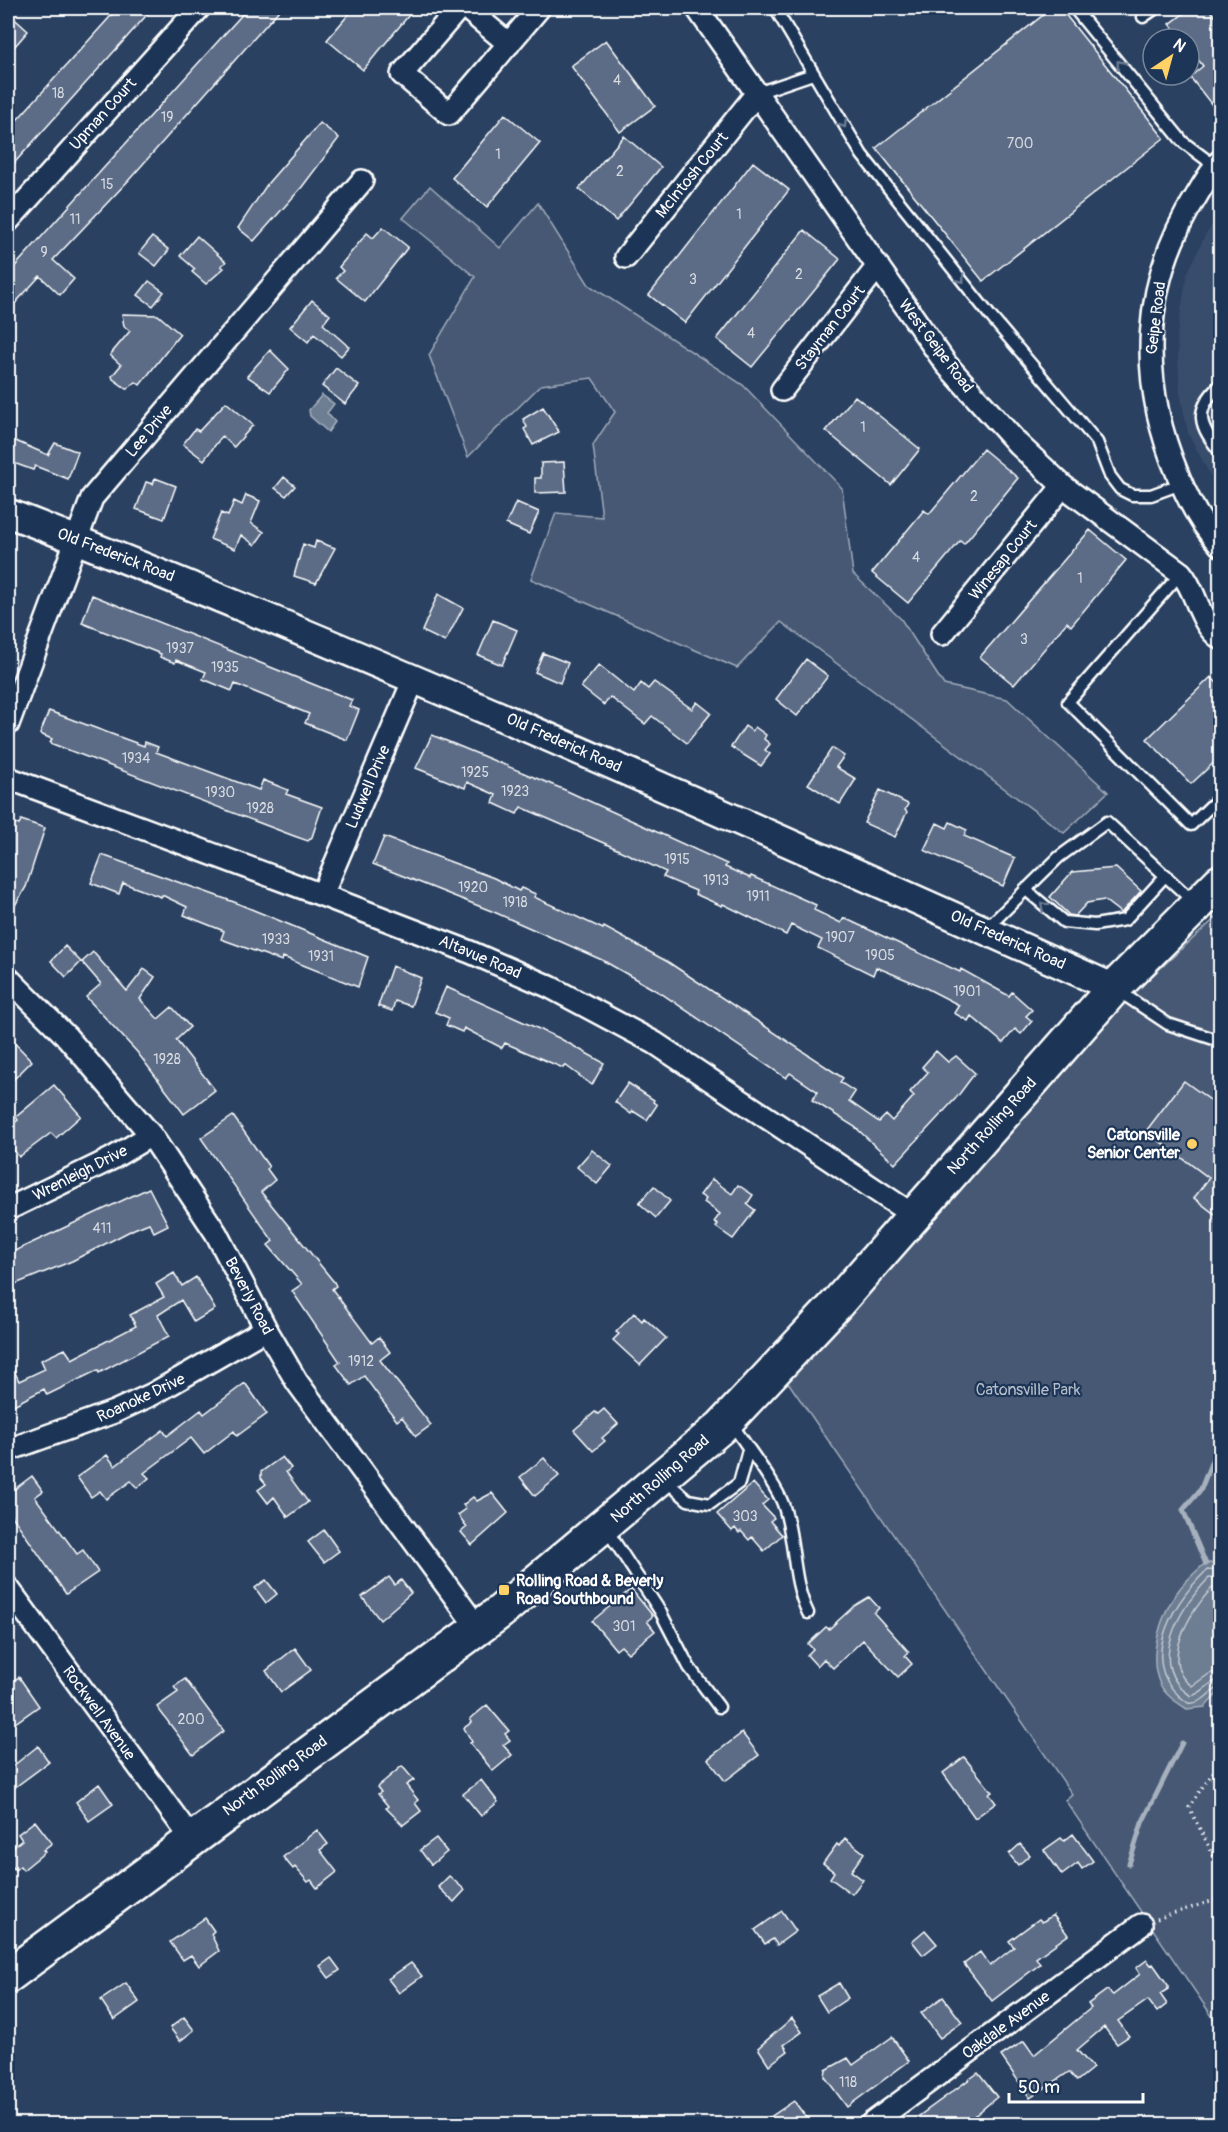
<svg xmlns="http://www.w3.org/2000/svg" width="1228" height="2132" font-family="Pangolin,sans-serif">
	<style>
		.built { fill: #394e6c }
		.green { fill: #465975; stroke: #a2acba; stroke-width: 1.5 }
		.water { fill: #6d7d92; stroke: #a7b1be; stroke-width: 1.5 }
		.lines { fill: none; stroke-linecap: round; stroke-linejoin: round }
		.shore { stroke: #c5cbd3; stroke-width: 1.5 }
		.stream { stroke: #a7b1be; stroke-width: 5 }
		.building { fill: #5b6c86; stroke: #fff; stroke-width: 1.5 }
		.service-casing { stroke: #fff; stroke-width: 15 }
		.minor-casing { stroke: #fff; stroke-width: 26 }
		.tertiary-casing { stroke: #fff; stroke-width: 32 }
		.primary-casing { stroke: #fff; stroke-width: 38 }
		.path { stroke: #fff; stroke-width: 3; stroke-dasharray: 1.5 4.5; stroke-linecap: butt }
		.service { stroke: #1d3557; stroke-width: 10 }
		.minor { stroke: #1d3557; stroke-width: 21 }
		.tertiary { stroke: #1d3557; stroke-width: 27 }
		.primary { stroke: #1d3557; stroke-width: 33 }
		.oneway { stroke: #6c7c92 }
		.poi-dot { fill: #ffd166; stroke: #1d3557; stroke-width: 2 }
		.labels { text-anchor: middle; dominant-baseline: central; stroke-width: 4.5; stroke-linejoin: round; paint-order: stroke }
		.number-label { font-size: 14px; fill: #d6dae1 }
		.street-label { font-size: 16px; fill: #fff; stroke: #1d3557 }
		.poi-label { font-size: 16px; font-weight: bold; fill: #fff; stroke: #1d3557; text-anchor: end }
		.park-label { font-size: 16px; fill: #b5bdc8; stroke: #1d3557 }
	</style>
	<rect width="100%" height="100%" fill="#2a4161"/>
	<filter id="ink" filterUnits="userSpaceOnUse"><feTurbulence type="fractalNoise" baseFrequency=".0167" numOctaves="2"/><feDisplacementMap in="SourceGraphic" scale="12" xChannelSelector="R" yChannelSelector="G"/><feConvolveMatrix kernelMatrix="1 2 1 2 8 2 1 2 1" color-interpolation-filters="sRGB"/></filter>
	<g filter="url(#ink)">
		<path class="built" d="M1220,214V494L1188,433L1180,393L1177,336L1187,274L1206,234Z"/>
		<path class="green" d="M430,186L500,248L538,203L589,285L743,385L842,488L853,574L901,619L944,685L1007,699L1108,792L1064,833L781,622L737,668L531,579L556,513L602,517L593,445L615,412L592,378L541,385L468,457L429,355L475,277L403,218Z
			M1220,914V2028L1065,1800L1072,1794L790,1385L781,1377L1084,1038Z"/>
		<path class="water" d="M322,395L334,404L327,413L335,422L328,432L310,416L309,410Z
			M1210,1563L1220,1566V1691L1205,1707L1187,1709C1176,1702 1165,1695 1160,1684C1147,1657 1161,1614 1178,1591C1185,1581 1195,1573 1204,1564Z"/>
		<g class="lines">
			<path class="shore" d="M1220,1571L1207,1570C1171,1605 1134,1666 1188,1703C1204,1705 1208,1690 1220,1688
				M1220,1579L1209,1578C1180,1608 1144,1665 1191,1696C1203,1694 1208,1681 1220,1680
				M1220,1588H1212C1192,1609 1157,1663 1192,1686L1209,1674L1220,1671"/>
			<path class="stream" d="M1206,1564L1183,1510L1201,1489L1220,1440
				M1129,1864L1142,1823L1182,1743"/>
		</g>
		<path class="building" d="M118,8H153L8,170V130Z
			M248,8H281L128,181L53,260L74,279L60,295L40,276L8,311V274Z
			M354,8H415L363,70L327,40Z
			M1052,8H1060L1164,138L983,281L876,148Z
			M1191,8H1208L1221,23V98L1212,105L1190,77L1203,66L1189,48V39H1182L1170,24Z
			M8,13L28,31L8,54Z
			M606,40L655,106L620,132L571,66Z
			M505,114L540,143L487,207L452,178Z
			M320,123L339,138L302,187L254,241L238,228L268,183Z
			M624,136L661,167L616,221L579,189Z
			M753,162L789,190L685,323L649,295Z
			M383,227L408,247L365,302L336,278L343,271L339,267L367,233L373,238Z
			M804,230L840,259L752,367L717,339Z
			M197,236L226,262L221,266L224,268L206,284L192,272L195,269L180,256Z
			M152,237L169,250L156,266L139,253Z
			M149,281L164,292L153,306L138,295Z
			M312,300L330,315L323,324L349,347L341,356L314,334L308,342L290,327Z
			M122,314L158,315L180,334L140,385L136,382L127,389L113,379L112,376L121,365L110,355L130,331L124,326Z
			M270,350L289,369L270,392L247,376Z
			M336,368L359,386L345,404L322,386Z
			M855,396L920,449L891,485L826,431Z
			M226,402L253,425L234,447L222,436L204,460L183,444L195,429L199,431Z
			M543,407L559,432L533,445L524,429L527,427L523,419Z
			M11,439L48,455L55,443L78,452L68,479L35,466L33,470L8,461V447Z
			M983,449L1018,478L964,544L960,541L908,603L872,573L924,510L929,514Z
			M564,462L566,492L535,493V478H541V463Z
			M284,477L295,486L286,496L275,488Z
			M155,478L176,486L164,519L136,509L146,482L153,484Z
			M246,495L260,501L251,523L264,532L255,545L241,535L235,549L210,539L221,513L228,516L234,501L242,505Z
			M516,502L539,512L529,534L506,524Z
			M1090,530L1126,560L1071,626L1067,622L1014,685L980,657Z
			M316,541L335,548L316,583L294,576L303,544L314,548Z
			M438,594L463,608L445,642L422,631Z
			M92,595L352,700L349,706L359,710L347,740L305,723L309,714L235,684L232,691L203,679L206,672L176,660L175,663L160,657L161,654L82,623Z
			M493,620L517,630L502,665L478,655Z
			M543,653L568,663L560,683L535,672Z
			M806,659L828,676L797,716L776,699Z
			M599,665L634,693L641,683L648,689L654,682L692,709L697,702L711,713L687,743L652,716L645,724L610,697L604,705L581,687Z
			M1211,677L1221,687V756L1191,784L1147,739Z
			M49,711L144,746L145,742L158,747L156,752L259,790L263,780L288,790L286,794L322,807L312,837L308,841L294,836L50,743L52,739L40,734Z
			M745,726L752,731L755,727L766,735L764,739L770,744L765,750L770,754L761,766L731,747Z
			M432,735L565,790L727,864L725,867L750,878L751,876L816,905L814,910L841,923L844,918L960,972L961,969L1009,996L1012,992L1032,1010L1026,1016L1032,1021L1021,1034L1015,1029L1003,1043L971,1016L968,1021L954,1013L959,1005L924,987L876,967L873,975L818,948L822,940L791,925L786,935L723,904L722,906L695,894L696,891L663,877L666,872L606,844L521,807L517,814L493,803L496,795L467,782L465,788L416,768Z
			M832,748L844,756L836,767L856,779L840,804L808,784Z
			M880,790L908,804L905,810L907,812L895,837L864,823Z
			M21,820L45,828L26,887L8,917V841L14,823L19,825Z
			M950,822L967,830L964,836L1015,858L1003,886L924,850L937,823L947,828Z
			M384,837L494,878L519,891L521,888L536,894L534,897L603,929L604,927L668,962L843,1078L840,1082L855,1092L849,1101L879,1122L886,1115L892,1121L914,1096L910,1092L928,1072L922,1067L936,1051L948,1062L956,1056L975,1073L957,1097L895,1164L855,1127L812,1100L818,1092L790,1073L786,1078L662,994L602,960L494,912L373,864Z
			M102,855L234,902L368,957L358,987L283,957L282,961L221,939L224,931L184,915L187,907L162,895L161,897L123,883L119,894L91,883Z
			M1116,868L1141,891L1121,913L1104,900L1087,903L1075,916L1069,915L1050,897L1072,872Z
			M65,946L81,962L66,977L51,961Z
			M93,952L127,991L144,969L155,977L140,999L158,1019L172,1007L190,1027L176,1040L215,1090L184,1114L137,1052L86,997L101,984L82,962Z
			M392,966L421,978L411,1006L395,1001L392,1011L378,1006Z
			M446,987L559,1038L604,1063L592,1085L565,1065L563,1068L505,1043L502,1048L464,1028L462,1032L446,1025L449,1018L435,1012Z
			M8,1036L32,1061L8,1085Z
			M1184,1081L1221,1108V1219L1194,1198L1209,1178L1146,1131Z
			M628,1083L654,1100L653,1102L657,1105L647,1120L633,1111L631,1114L615,1102Z
			M54,1085L81,1116L56,1138L51,1133L19,1157L8,1142V1128L18,1120L16,1117Z
			M233,1116L269,1167L267,1169L275,1180L261,1192L334,1282L336,1286L332,1289L372,1343L379,1337L390,1352L380,1360L431,1425L416,1436L402,1417L397,1421L364,1376L351,1385L336,1365L340,1362L292,1291L302,1284L268,1245L273,1241L201,1138Z
			M592,1150L612,1166L597,1184L577,1167Z
			M712,1179L732,1194L738,1185L753,1195L747,1204L755,1210L733,1239L716,1227L718,1224L714,1222L720,1214L704,1202L706,1199L700,1195Z
			M654,1186L670,1201L656,1218L639,1203Z
			M149,1188L168,1225L154,1232L149,1223L134,1229L72,1261L13,1285L8,1272V1254Z
			M174,1273L182,1286L196,1277L215,1309L194,1322L181,1300L158,1315L169,1336L99,1373L98,1370L47,1395L44,1389L8,1408V1358L19,1381L45,1369L41,1360L65,1349L72,1359L136,1326L130,1315L164,1297L156,1284Z
			M634,1313L642,1321L644,1318L666,1338L640,1365L613,1340L619,1334L616,1332Z
			M245,1383L267,1414L237,1436L234,1431L204,1454L191,1438L144,1473L149,1478L137,1488L131,1481L106,1499L100,1491L91,1497L77,1477L107,1455L115,1466L163,1430L167,1436L201,1410L204,1414Z
			M604,1409L618,1424L602,1438L605,1441L593,1451L574,1430L595,1412L598,1414Z
			M282,1457L291,1468L286,1472L308,1502L288,1517L274,1497L268,1503L258,1490L266,1484L261,1478V1472Z
			M544,1458L559,1476L535,1496L520,1477Z
			M32,1476L43,1491L35,1497L77,1554L83,1550L98,1572L66,1594L8,1510V1494Z
			M753,1483L768,1500L762,1505L774,1518L770,1521L782,1535L764,1551L752,1537L749,1540L741,1531L739,1533L735,1528L732,1531L717,1514Z
			M492,1493L508,1513L472,1545L461,1532L467,1527L458,1515L466,1509L463,1505L473,1497L477,1501Z
			M324,1530L339,1551L324,1562L308,1542Z
			M389,1577L395,1585L401,1580L411,1593L380,1620L362,1597Z
			M266,1580L277,1594L266,1603L255,1588Z
			M631,1589L653,1616L647,1621L655,1631L628,1653L621,1646L616,1650L592,1621Z
			M869,1597L879,1608L874,1613L909,1652L905,1656L912,1664L898,1677L863,1640L833,1668L824,1659L817,1666L807,1655L813,1649L808,1644L826,1627L829,1629L854,1606Z
			M295,1648L311,1670L281,1692L266,1671Z
			M19,1677L39,1706L8,1728V1685Z
			M185,1679L224,1731L193,1755L157,1707L178,1692L174,1687Z
			M487,1705L509,1731L505,1734L510,1740L503,1745L512,1755L493,1771L470,1743L472,1742L464,1728L472,1722L470,1719Z
			M742,1733L759,1755L725,1781L708,1759Z
			M38,1746L49,1762L14,1788L8,1780V1770Z
			M964,1757L992,1792L989,1794L996,1803L975,1818L943,1773Z
			M402,1766L414,1780L406,1785L418,1800L415,1803L421,1811L403,1825L386,1808L388,1806L378,1794L381,1792L377,1787Z
			M481,1780L498,1802L481,1816L463,1794Z
			M99,1784L113,1804L89,1821L76,1802Z
			M35,1821L52,1843L43,1850L45,1852L23,1870L20,1866L15,1870L8,1861V1851L22,1840L18,1834Z
			M317,1830L328,1844L320,1850L337,1872L317,1888L311,1880L308,1882L295,1867L293,1869L283,1857Z
			M1073,1834L1093,1861L1082,1869L1078,1863L1062,1875L1044,1850L1061,1838L1064,1841Z
			M436,1838L447,1852L431,1865L420,1850Z
			M845,1838L864,1853L851,1871L863,1880L852,1894L830,1878L834,1872L823,1863L837,1844L839,1846Z
			M1020,1844L1030,1855L1018,1865L1009,1854Z
			M449,1876L465,1890L454,1902L438,1887Z
			M782,1911L796,1931L777,1945L773,1939L765,1944L755,1930Z
			M1053,1915L1068,1935L1036,1958L1040,1964L992,2001L964,1964L980,1952L990,1966L1014,1947L1009,1941L1039,1919L1042,1922Z
			M205,1918L214,1931L211,1934L219,1951L199,1966L191,1955L183,1960L170,1942Z
			M925,1930L937,1944L923,1955L912,1941Z
			M331,1958L340,1970L329,1978L320,1966Z
			M1147,1960L1151,1965L1153,1964L1168,1985V1989L1160,1994L1167,2004L1157,2012L1148,2000L1118,2021L1129,2036L1117,2044L1104,2027L1077,2050L1093,2068L1077,2081L1069,2072L1030,2098L1001,2056L1024,2041L1034,2055L1091,2008L1088,2004L1107,1990L1113,1995L1140,1974L1136,1968Z
			M411,1963L422,1976L399,1993L388,1979Z
			M126,1983L139,2002L114,2020L101,2000Z
			M839,1983L848,1998L827,2012L817,1996Z
			M943,1997L962,2022L940,2038L921,2013Z
			M184,2017L194,2030L180,2041L170,2028Z
			M792,2018L802,2032L784,2045L788,2051L769,2065L758,2048Z
			M892,2037L909,2061L847,2107L825,2077L826,2070L848,2058L853,2065Z
			M978,2073L997,2097L965,2124H908Z
			M794,2101L811,2124H760Z"/>
		<g class="lines">
			<g class="service-casing">
				<path id="service" d="M783,8L776,10L862,155L992,318L1097,442L1110,476L1120,489L1132,495H1151L1181,484
					M1074,8L1183,142L1215,166
					M1143,17L1156,8
					M757,93L813,74
					M1220,385C1193,411 1199,425 1220,452
					M1181,573L1068,702L1191,825L1220,797
					M1025,889L1064,922L1095,925L1125,920L1166,875
					M985,930L1059,857L1107,822L1196,904
					M1117,990L1168,1024L1220,1041
					M731,1422C744,1444 775,1482 783,1504C796,1540 791,1578 808,1613
					M665,1480L688,1500L710,1504L739,1483L748,1450
					M605,1527L660,1611L689,1667L719,1707"/>
			</g>
			<g class="minor-casing">
				<path id="minor" d="M459,8L402,74L449,114L539,8
					M466,8L509,44
					M697,8L946,364L1018,444L1063,486L1181,573C1198,593 1198,622 1220,638
					M1220,161C1211,171 1204,183 1197,195C1141,282 1138,381 1178,475C1188,500 1202,526 1220,545
					M8,221L199,8
					M626,257L757,93
					M782,390L878,266
					M942,634L1063,486
					M8,724L92,498L362,181
					M8,778L322,895L470,952L550,987L655,1043L913,1215
					M322,895L414,679
					M8,978L67,1037L151,1135L216,1233L266,1329L297,1382L477,1627
					M8,1209L111,1159L151,1135
					M8,1450L114,1412L153,1394L266,1329
					M8,1588L191,1838
					M871,2124L1141,1925"/>
			</g>
			<g class="tertiary-casing">
				<path id="tertiary" d="M8,513C382,659 747,824 1114,988"/>
			</g>
			<g class="primary-casing">
				<path id="primary" d="M8,1976L500,1612L721,1427L834,1307L1114,988L1220,882"/>
			</g>
			<path class="path" d="M1220,1762L1189,1807L1220,1869
				M1157,1919L1220,1898"/>
			<use href="#service" class="service"/>
			<use href="#minor" class="minor"/>
			<use href="#tertiary" class="tertiary"/>
			<use href="#primary" class="primary"/>
		</g>
		<defs><path id="oneway-chevron" d="M-2-3.5L2.5 0L-2 3.5" fill="none" stroke-width="1.6" stroke-linecap="round" stroke-linejoin="round" transform="scale(1.5)"/></defs>
		<g class="oneway">
			<use href="#oneway-chevron" transform="translate(1120 64) rotate(-129)"/>
			<use href="#oneway-chevron" transform="translate(843 124) rotate(59)"/>
			<use href="#oneway-chevron" transform="translate(961 279) rotate(51)"/>
			<use href="#oneway-chevron" transform="translate(1044 906) rotate(-138)"/>
		</g>
	</g>
	<g class="poi-dot">
		<circle cx="1192" cy="1144" r="6"/>
		<rect x="498" y="1584" width="12" height="12" rx="3"/>
	</g>
	<g class="labels">
		<g class="number-label">
			<text x="617" y="80">4</text>
			<text x="58" y="93">18</text>
			<text x="167" y="117">19</text>
			<text x="1020" y="143">700</text>
			<text x="498" y="154">1</text>
			<text x="620" y="171">2</text>
			<text x="107" y="184">15</text>
			<text x="739" y="214">1</text>
			<text x="75" y="219">11</text>
			<text x="44" y="252">9</text>
			<text x="799" y="274">2</text>
			<text x="693" y="279">3</text>
			<text x="751" y="333">4</text>
			<text x="863" y="427">1</text>
			<text x="974" y="496">2</text>
			<text x="916" y="557">4</text>
			<text x="1080" y="578">1</text>
			<text x="1024" y="639">3</text>
			<text x="180" y="648">1937</text>
			<text x="225" y="667">1935</text>
			<text x="136" y="758">1934</text>
			<text x="475" y="772">1925</text>
			<text x="515" y="791">1923</text>
			<text x="220" y="792">1930</text>
			<text x="260" y="808">1928</text>
			<text x="677" y="859">1915</text>
			<text x="716" y="880">1913</text>
			<text x="473" y="887">1920</text>
			<text x="758" y="896">1911</text>
			<text x="515" y="902">1918</text>
			<text x="840" y="937">1907</text>
			<text x="276" y="939">1933</text>
			<text x="880" y="955">1905</text>
			<text x="321" y="956">1931</text>
			<text x="967" y="991">1901</text>
			<text x="167" y="1059">1928</text>
			<text x="102" y="1228">411</text>
			<text x="361" y="1361">1912</text>
			<text x="745" y="1516">303</text>
			<text x="624" y="1626">301</text>
			<text x="191" y="1719">200</text>
			<text x="848" y="2082">118</text>
		</g>
		<g class="street-label">
			<text transform="translate(103 114) rotate(-48)">Upman Court</text>
			<text transform="translate(692 175) rotate(-51)">McIntosh Court</text>
			<text transform="translate(1156 318) rotate(-83)">Geipe Road</text>
			<text transform="translate(830 328) rotate(-52)">Stayman Court</text>
			<text transform="translate(936 346) rotate(53)">West Geipe Road</text>
			<text transform="translate(149 431) rotate(-50)">Lee Drive</text>
			<text transform="translate(116 555) rotate(21)">Old Frederick Road</text>
			<text transform="translate(1003 560) rotate(-51)">Winesap Court</text>
			<text transform="translate(564 743) rotate(24)">Old Frederick Road</text>
			<text transform="translate(368 787) rotate(-67)">Ludwell Drive</text>
			<text transform="translate(1008 940) rotate(24)">Old Frederick Road</text>
			<text transform="translate(480 957) rotate(23)">Altavue Road</text>
			<text transform="translate(992 1126) rotate(-48)">North Rolling Road</text>
			<text transform="translate(80 1173) rotate(-27)">Wrenleigh Drive</text>
			<text transform="translate(249 1296) rotate(62)">Beverly Road</text>
			<text transform="translate(141 1398) rotate(-25)">Roanoke Drive</text>
			<text transform="translate(660 1479) rotate(-41)">North Rolling Road</text>
			<text transform="translate(99 1713) rotate(54)">Rockwell Avenue</text>
			<text transform="translate(275 1776) rotate(-36)">North Rolling Road</text>
			<text transform="translate(1006 2025) rotate(-36)">Oakdale Avenue</text>
		</g>
		<g class="poi-label">
			<text x="1180" y="1135">Catonsville<tspan x="1180" dy="18">Senior Center</tspan></text>
			<text x="516" y="1581" text-anchor="start">Rolling Road &amp; Beverly<tspan x="516" dy="18">Road Southbound</tspan></text>
		</g>
		<g class="park-label">
			<text x="1028" y="1390">Catonsville Park</text>
		</g>
	</g>
	<rect width="1228" height="2132" fill="none" stroke="#1d3557" stroke-width="30"/>
	<rect x="15" y="15" width="1198" height="2102" fill="none" stroke="#fff" stroke-width="2" filter="url(#ink)"/>
	<g transform="translate(1171 57) rotate(36)"><circle r="28" fill="#1d3557" stroke="#77869a" stroke-width="1.5"/>
	<path d="M0-4.5L10 22L0 15L-10 22Z" fill="#ffd166"/>
	<text y="-9" font-size="16" font-weight="bold" text-anchor="middle" fill="#ffffff">N</text>
	</g>
	<path d="M1009 2093v9h134v-9" fill="none" stroke="#ffffff" stroke-width="3"/>
	<text x="1018" y="2093" font-size="18" fill="#ffffff" stroke="#1d3557" stroke-width="4.5" paint-order="stroke">50 m</text>
</svg>
